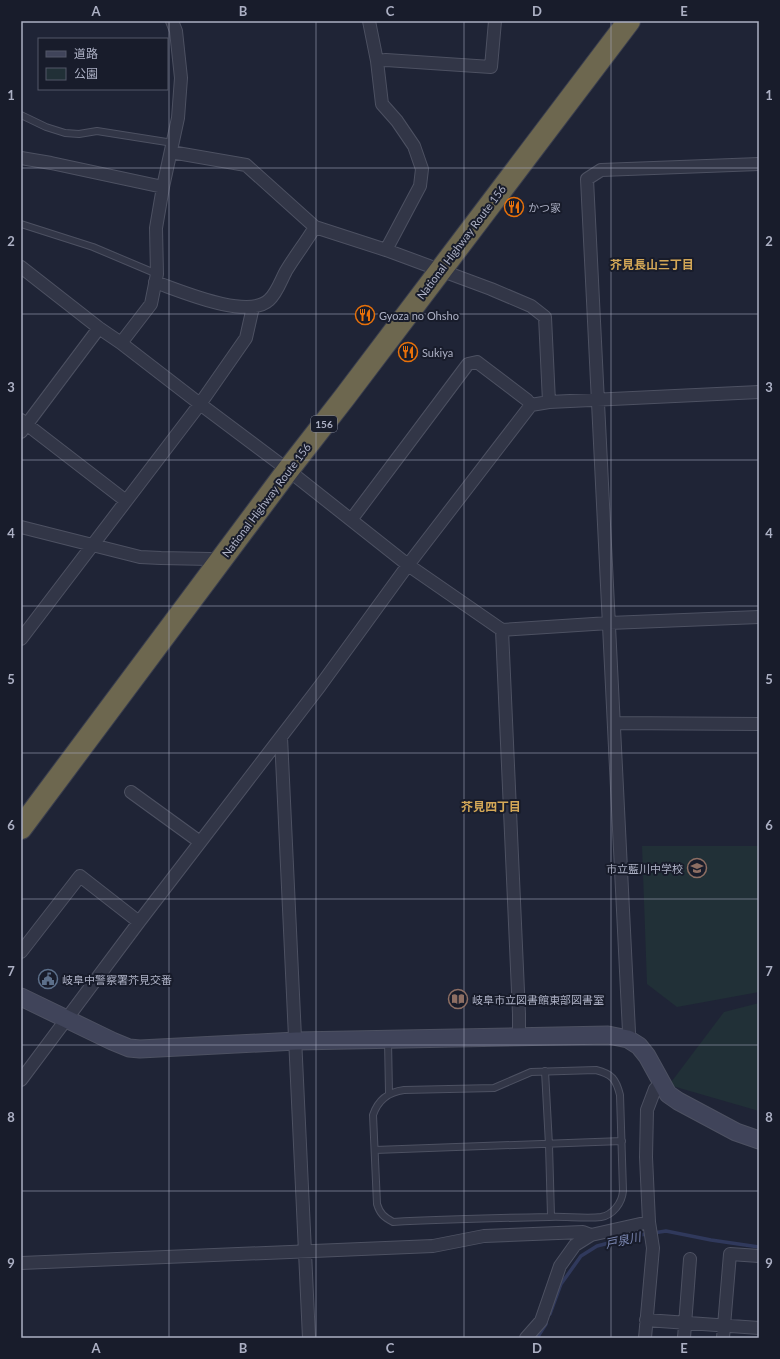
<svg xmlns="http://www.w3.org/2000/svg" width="780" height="1359" font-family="Lato,'Noto Sans JP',sans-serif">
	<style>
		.green { fill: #213037 }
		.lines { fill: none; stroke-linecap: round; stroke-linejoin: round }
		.stream { stroke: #30395c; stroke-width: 3.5 }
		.lane-casing { stroke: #4d5162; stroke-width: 8 }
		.street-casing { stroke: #4d5162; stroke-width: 14 }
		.secondary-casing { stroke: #4d5162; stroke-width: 19 }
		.highway-casing { stroke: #3a3e4e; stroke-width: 24 }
		.lane { stroke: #323647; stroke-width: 6 }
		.street { stroke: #323647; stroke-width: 12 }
		.secondary { stroke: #40445a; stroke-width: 17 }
		.highway { stroke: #6d674f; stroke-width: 22 }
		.grid { fill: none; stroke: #acb0c4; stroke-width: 1; stroke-opacity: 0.55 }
		.labels { text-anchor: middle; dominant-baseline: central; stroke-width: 4; stroke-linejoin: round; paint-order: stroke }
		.shield { fill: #181c2b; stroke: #808496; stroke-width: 1 }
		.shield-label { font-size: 10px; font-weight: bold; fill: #acb0c4 }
		.poi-label { font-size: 11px; fill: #acb0c4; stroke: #181c2b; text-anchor: start }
		.street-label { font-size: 11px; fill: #acb0c4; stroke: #181c2b }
		.neighbourhood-label { font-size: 12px; font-weight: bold; fill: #d4a857; stroke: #181c2b }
		.water-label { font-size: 12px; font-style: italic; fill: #7b87b2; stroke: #181c2b }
		.neatline { fill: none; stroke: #acb0c4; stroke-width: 1.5 }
		.grid-label { font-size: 13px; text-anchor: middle; font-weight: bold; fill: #acb0c4 }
	</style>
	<rect width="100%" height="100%" fill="#1f2436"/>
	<path class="green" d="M642,846H759V992L677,1007L647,984Z
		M759,1003V1111L669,1085L724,1012Z"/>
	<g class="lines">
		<path class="stream" d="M550,1314L561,1284L581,1256L597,1246L640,1235L666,1231L711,1240L759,1247
			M537,1338L546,1324"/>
		<g class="lane-casing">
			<path id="lane" d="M21,115L46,127L65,133L79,134L97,131L173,143
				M21,224L93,247L157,274
				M388,1041L389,1093
				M596,1070C612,1074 616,1079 620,1095L623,1191C622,1203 613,1215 601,1217C586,1219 564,1216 549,1217C497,1218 445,1219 393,1222C384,1217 380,1214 377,1204L373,1115C378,1100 388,1092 404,1090L494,1088L531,1072Z
				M545,1071L549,1145L551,1216
				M375,1150L622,1141"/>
		</g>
		<g class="street-casing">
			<path id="street" d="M369,21L377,61L382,104L397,121L414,146L422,169L420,186L386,250
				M377,61L386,60L491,67L495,21
				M171,152L246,165L315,227L386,250L491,289L531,306L545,317L549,402
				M21,158L51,163L163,187
				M21,267L99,328L121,343L200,404L288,470L408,565L502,630L609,623L759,617
				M155,282C181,291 247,320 269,300C277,293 281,280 286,271C295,256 306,242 315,227
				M121,343L151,304L157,274L156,228L163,187L178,118L181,78L176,31L172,21
				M21,420L126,501
				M21,432L99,328
				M351,520L468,364L477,362L527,400L531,405
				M21,527L140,557L161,558L210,559L219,563
				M502,630L519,1014V1036
				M21,639L200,404L246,338L253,307
				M615,723L759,724
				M281,737L309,1338
				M131,792L200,842
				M21,952L80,876L139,922
				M628,1039L629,1032C616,748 600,463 587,179L601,170L759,164
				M21,1080L139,922L320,686L408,565L531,405L549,402L759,392
				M21,1263L433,1246L484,1236L583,1232L591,1235
				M646,1320L759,1328
				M526,1338L541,1321L560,1266L575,1245L591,1235L649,1222
				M645,1338L653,1248L649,1222L646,1157L647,1110L655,1089L661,1083
				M684,1338L690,1259
				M723,1338L730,1254L759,1256"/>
		</g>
		<g class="secondary-casing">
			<path id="secondary" d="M21,997L112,1041L129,1048L140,1049L296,1041L608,1035L628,1039L639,1046L647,1056L668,1094L678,1101L736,1132L759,1140"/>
		</g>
		<g class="highway-casing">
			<path id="highway" d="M21,828L288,470L344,398L629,21"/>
		</g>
		<use href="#lane" class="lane"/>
		<use href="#street" class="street"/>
		<use href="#secondary" class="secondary"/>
		<use href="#highway" class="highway"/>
	</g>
	<path class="grid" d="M169,21V1338M316,21V1338M464,21V1338M611,21V1338M21,168H759M21,314H759M21,460H759M21,606H759M21,753H759M21,899H759M21,1045H759M21,1191H759"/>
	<defs>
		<g id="restaurant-ring" transform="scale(1)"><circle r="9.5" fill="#181c2b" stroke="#e8710a" stroke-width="1.5"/><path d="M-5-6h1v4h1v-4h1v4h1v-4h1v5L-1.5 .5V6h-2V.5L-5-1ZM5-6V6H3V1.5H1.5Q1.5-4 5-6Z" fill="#e8710a"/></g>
		<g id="school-ring" transform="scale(1)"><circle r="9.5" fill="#181c2b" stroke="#8d6e63" stroke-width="1.5"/><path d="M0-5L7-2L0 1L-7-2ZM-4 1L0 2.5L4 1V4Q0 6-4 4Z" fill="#8d6e63"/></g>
		<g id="civic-ring" transform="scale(1)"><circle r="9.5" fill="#181c2b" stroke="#5c6f8a" stroke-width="1.5"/><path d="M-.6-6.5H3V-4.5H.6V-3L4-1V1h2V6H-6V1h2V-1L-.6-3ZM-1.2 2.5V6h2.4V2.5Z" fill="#5c6f8a"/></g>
		<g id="library-ring" transform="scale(1)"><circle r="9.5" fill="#181c2b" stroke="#8d6e63" stroke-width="1.5"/><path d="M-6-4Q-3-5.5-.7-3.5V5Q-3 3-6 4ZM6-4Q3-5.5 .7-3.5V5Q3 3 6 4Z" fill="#8d6e63"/></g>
	</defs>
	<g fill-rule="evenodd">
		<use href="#restaurant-ring" x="514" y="207"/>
		<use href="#restaurant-ring" x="365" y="315"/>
		<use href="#restaurant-ring" x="408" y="352"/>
		<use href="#school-ring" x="697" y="868"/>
		<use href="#civic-ring" x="48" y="979"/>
		<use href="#library-ring" x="458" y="999"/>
	</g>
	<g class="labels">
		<rect class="shield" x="311" y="416" width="26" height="16" rx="3"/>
		<g class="shield-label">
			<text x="324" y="424">156</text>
		</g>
		<g class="poi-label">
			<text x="528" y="207">かつ家</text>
			<text x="379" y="315">Gyoza no Ohsho</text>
			<text x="422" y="352">Sukiya</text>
			<text x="683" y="868" text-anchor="end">市立藍川中学校</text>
			<text x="62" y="979">岐阜中警察署芥見交番</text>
			<text x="472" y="999">岐阜市立図書館東部図書室</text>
		</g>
		<g class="street-label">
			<text transform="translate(461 242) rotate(-53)">National Highway Route 156</text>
			<text transform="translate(266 500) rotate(-53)">National Highway Route 156</text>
		</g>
		<g class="neighbourhood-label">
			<text x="652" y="264">芥見長山三丁目</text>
			<text x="491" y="806">芥見四丁目</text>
		</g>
		<g class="water-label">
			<text transform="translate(623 1240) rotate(-12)">戸泉川</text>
		</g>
	</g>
	<rect width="780" height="1359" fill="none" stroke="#181c2b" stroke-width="44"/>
	<rect x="38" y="38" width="130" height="52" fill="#181c2b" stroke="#535768"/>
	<rect x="46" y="51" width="20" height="6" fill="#40445a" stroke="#535768"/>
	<text x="74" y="58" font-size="12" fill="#acb0c4">道路</text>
	<rect x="46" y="68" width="20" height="12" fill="#213037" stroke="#535768"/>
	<text x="74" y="78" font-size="12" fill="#acb0c4">公園</text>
	<rect x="22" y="22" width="736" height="1315" class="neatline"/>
	<g class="grid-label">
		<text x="96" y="16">A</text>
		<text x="243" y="16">B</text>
		<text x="390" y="16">C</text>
		<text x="537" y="16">D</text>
		<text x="684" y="16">E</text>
		<text x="11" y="100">1</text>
		<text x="769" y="100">1</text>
		<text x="11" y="246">2</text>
		<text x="769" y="246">2</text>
		<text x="11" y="392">3</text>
		<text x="769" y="392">3</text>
		<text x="11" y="538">4</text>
		<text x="769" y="538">4</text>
		<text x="11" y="684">5</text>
		<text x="769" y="684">5</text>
		<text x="11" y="830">6</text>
		<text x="769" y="830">6</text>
		<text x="11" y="976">7</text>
		<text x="769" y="976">7</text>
		<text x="11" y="1122">8</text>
		<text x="769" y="1122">8</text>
		<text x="11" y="1268">9</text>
		<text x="769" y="1268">9</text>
		<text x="96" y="1353">A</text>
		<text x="243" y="1353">B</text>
		<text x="390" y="1353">C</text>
		<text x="537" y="1353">D</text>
		<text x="684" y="1353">E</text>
	</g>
</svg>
